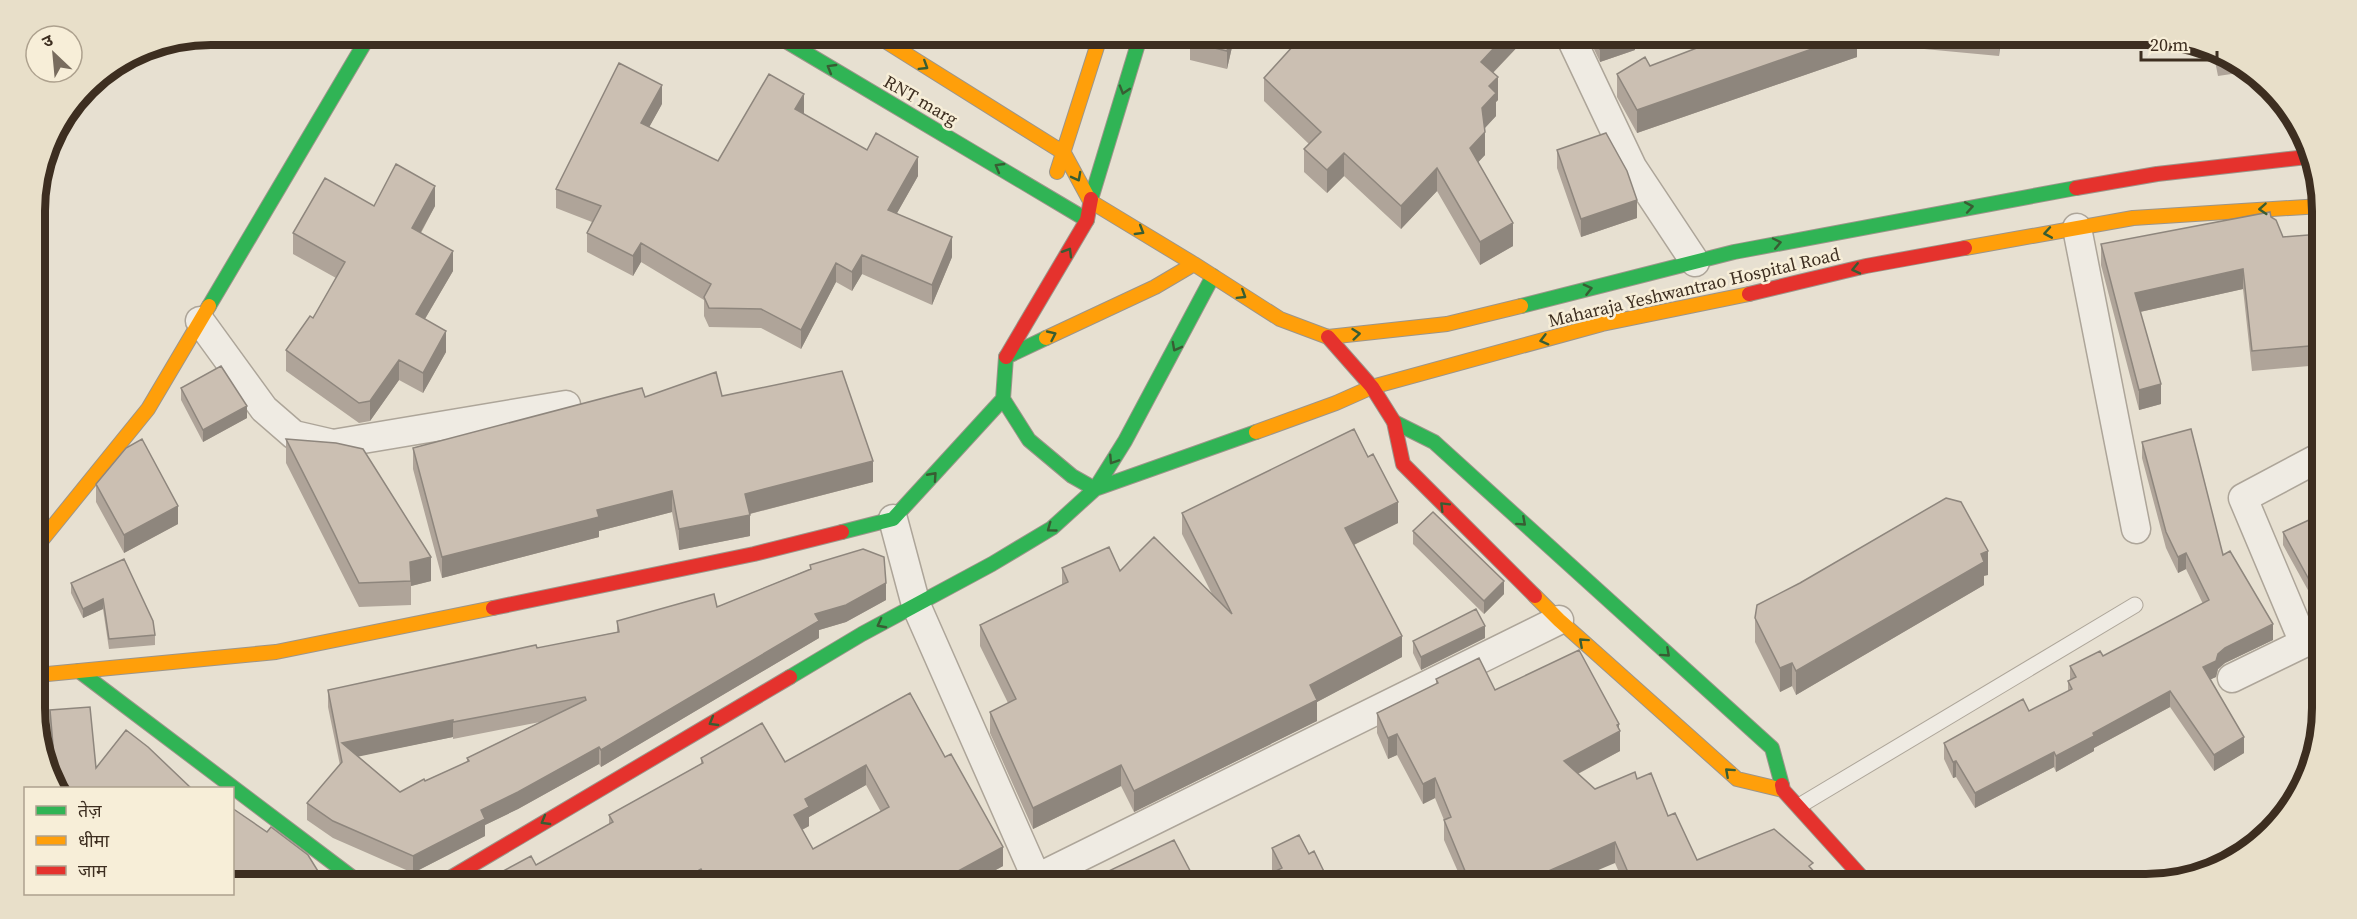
<svg xmlns="http://www.w3.org/2000/svg" width="2357" height="919" font-family="'Source Serif 4','Noto Sans Devanagari',serif">
	<style>
		.lines { fill: none; stroke-linecap: round; stroke-linejoin: round }
		.lane-casing { stroke: #ada599; stroke-width: 17 }
		.street-casing { stroke: #ada599; stroke-width: 31 }
		.fast-casing { stroke: #9c958a; stroke-width: 16 }
		.slow-casing { stroke: #9c958a; stroke-width: 16 }
		.jam-casing { stroke: #9c958a; stroke-width: 16 }
		.lane { stroke: #efebe3; stroke-width: 15 }
		.street { stroke: #efebe3; stroke-width: 28 }
		.fast { stroke: #30b455; stroke-width: 14 }
		.slow { stroke: #ff9f0a; stroke-width: 14 }
		.jam { stroke: #e5322d; stroke-width: 14 }
		.wall { fill: #afa499; fill-rule: evenodd }
		.shaded-wall { fill: #8e867d }
		.building { fill: #cbbfb2; stroke: #8e867d; stroke-width: 1.5; fill-rule: evenodd }
		.oneway { stroke: #385d33 }
		.labels { text-anchor: middle; dominant-baseline: central; stroke-width: 5; stroke-linejoin: round; paint-order: stroke }
		.street-label { font-size: 18px; fill: #3d2e20; stroke: #f7eed8 }
		.rim { fill: none; stroke: #3d2e20; stroke-width: 8 }
	</style>
	<rect width="100%" height="100%" fill="#e7e0d1"/>
	<g class="lines">
		<g class="lane-casing">
			<path id="lane" d="M1799,806L2135,605"/>
		</g>
		<g class="street-casing">
			<path id="street" d="M1569,34L1632,167L1695,262
				M2077,228L2136,529
				M200,321L264,409L294,435L333,444L566,405
				M893,519L916,605L1039,884
				M2232,678L2304,643L2243,498L2322,456
				M1025,884L1559,620"/>
		</g>
		<g class="fast-casing">
			<path id="fast" d="M774,34L1087,220
				M1091,199L1141,34
				M209,306L370,34
				M1521,306L1734,252L2076,188
				M1046,338L1006,357L1003,399L1029,440L1072,476L1095,489L1125,441L1213,276
				M1394,422L1434,442L1772,748L1782,785
				M842,532L893,519L1003,399
				M79,671L361,884
				M790,677L862,634L992,564L1052,528L1095,489L1256,432"/>
		</g>
		<g class="slow-casing">
			<path id="slow" d="M874,34L1064,153L1090,201L1194,264
				M1057,172L1101,34
				M1965,248L2133,218L2321,206
				M1046,338L1155,287L1194,264L1280,319L1328,337L1447,324L1521,306
				M1256,432L1336,403L1372,387L1602,324L1749,294
				M37,546L148,409L209,306
				M1535,596L1559,620L1737,779L1783,790
				M37,675L276,652L493,608"/>
		</g>
		<g class="jam-casing">
			<path id="jam" d="M2076,188L2157,174L2307,157
				M1749,294L1866,266L1965,248
				M1328,337L1372,387L1394,422L1403,464L1535,596
				M1006,357L1087,220L1091,199
				M493,608L754,554L842,532
				M1782,785L1783,790L1868,884
				M440,884L790,677"/>
		</g>
		<use href="#lane" class="lane"/>
		<use href="#street" class="street"/>
		<use href="#fast" class="fast"/>
		<use href="#slow" class="slow"/>
		<use href="#jam" class="jam"/>
	</g>
	<path class="wall" d="M1235,34L1227,69L1190,60V42Z
		M1523,34V41L1493,73L1498,100L1496,102V116L1485,128V155L1478,162L1513,246L1480,265L1437,191L1401,229L1344,176L1327,193L1304,172V149L1309,144L1264,101V78Z
		M1587,34H1634L1635,50L1600,62Z
		M1857,34V57L1637,133L1617,97V74L1650,66Z
		M1892,34H2001L1999,56L1892,46Z
		M2213,51L2245,72L2218,76Z
		M662,104L649,127L718,161L804,113V114L867,150L918,176L897,213L952,257L932,305L862,274L852,291L836,282L801,349L761,328L709,327L704,316V300L641,262L633,276L587,252V233L592,222L556,208V189Z
		M1557,150L1637,218L1581,237L1557,168Z
		M374,206H435L421,233L453,271L425,319L446,352L423,393L399,380L370,421L359,423L286,371V350L313,318L336,278L293,254V233Z
		M2271,217L2283,237L2321,234V365L2252,371L2243,289L2140,312L2161,404L2139,410L2101,265V244Z
		M181,388L247,418L203,442L181,400Z
		M722,396L873,482L750,514V536L679,550L672,512L599,531V537L442,578L413,469V448L645,397Z
		M286,439L431,581L411,586V605L359,607L286,463Z
		M2142,442L2223,555L2273,640L2225,663L2218,669L2216,677L2210,679L2244,753L2214,771L2170,707L2094,748V751L2056,772L2054,767L1975,808L1956,777L1953,778L1944,759V743L2029,711L2068,691V681L2070,680V666L2103,656L2203,604L2186,569L2178,573L2166,548L2142,458Z
		M96,484L178,524L124,553L96,502Z
		M1182,513L1398,523L1354,545L1402,657L1317,702V721L1134,812L1121,786L1033,829L990,733V712L1008,703L980,646V625L1062,585V568L1120,571L1212,594L1182,534Z
		M2322,514L2319,610L2283,545V532Z
		M1413,531L1504,594L1484,614L1413,544Z
		M124,559L155,635V645L109,649L103,609L83,618L71,593V583Z
		M810,565L886,600L846,622L819,630V638L601,767L599,764L518,809L485,825V836L413,873L333,838L307,820V803L340,765L328,707V690L617,632V621L717,607L810,569ZM540,722L467,758V762L400,792L358,756L453,737V739Z
		M1988,575L1984,576V585L1796,695L1792,686L1780,692L1755,642V618Z
		M1485,638L1421,670L1413,653V641Z
		M1436,679L1495,690L1619,728L1620,751L1578,774L1595,789L1637,779L1668,816L1697,860L1813,871L1825,884H1624L1615,863L1459,874L1444,840V820L1435,798L1423,804L1397,755L1388,759L1377,733V713L1436,684Z
		M910,693L1003,866L970,884H479L536,865L609,824V815L701,764V758L785,762ZM866,785L881,812L813,849L802,830L809,826V817Z
		M50,710L96,768L54,769L50,723Z
		M232,808L326,884H232Z
		M1272,848L1309,854L1330,884H1262V878L1273,872L1272,870Z"/>
	<path class="shaded-wall" d="M1231,34H1235L1227,69V51Z
		M1507,34H1523V41L1481,85V62Z
		M1855,34H1857V57L1637,133V110Z
		M1999,34H2001L1999,56Z
		M1635,38V50L1600,62V49Z
		M1498,77V100L1496,102V116L1482,131V108L1489,86Z
		M662,85V104L641,142V123Z
		M804,94V113L795,128V109Z
		M1485,132V155L1470,171V148Z
		M1344,153V176L1327,193V170Z
		M918,157V176L888,229V210Z
		M1437,168V191L1401,229V206Z
		M435,186V206L412,248V228Z
		M1637,200V218L1581,237V219Z
		M1513,223V246L1480,265V242Z
		M952,237V257L932,305V285Z
		M641,243V262L633,276V256Z
		M453,251V271L416,334V314Z
		M862,255V274L852,291V272Z
		M836,263V282L801,349V330Z
		M2243,269V289L2135,313V293Z
		M446,331V352L423,393V373Z
		M399,360V380L370,421V401Z
		M2161,384V404L2139,410V390Z
		M247,406V418L203,442V430Z
		M873,461V482L745,515V494Z
		M672,491V512L599,531V537L442,578V557L597,510Z
		M1398,502V523L1345,549V528Z
		M178,506V524L124,553V535Z
		M750,515V536L679,550V529Z
		M1988,551V575L1984,576V585L1796,695V671L1981,554Z
		M2186,553V569L2178,573V557Z
		M431,557V581L411,586L410,562Z
		M1504,581V594L1484,614V601Z
		M886,583V600L846,622L819,630V638L601,767V750L815,614Z
		M2322,596V609L2319,610V598Z
		M103,599V609L83,618V609Z
		M2273,624V640L2225,663L2218,669L2216,677L2203,683V667L2225,648Z
		M1485,626V638L1421,670V657Z
		M1402,636V657L1317,702V721L1134,812V791L1310,685Z
		M1792,663V686L1780,692V668Z
		M2170,691V707L2094,748V751L2056,772V756L2093,733Z
		M453,720V737L342,760V743Z
		M1619,724V732L1620,731V751L1564,781V761Z
		M1397,734V755L1388,759V738Z
		M2244,737V753L2214,771V755Z
		M599,747V764L518,809L485,825V836L413,873V856L481,810Z
		M2054,752V767L1975,808V793Z
		M1956,761V777L1953,778V762Z
		M866,765V785L809,817V826L794,834V815L805,799Z
		M1121,765V786L1033,829V808Z
		M1435,778V798L1423,804V784Z
		M1615,842V863L1565,884H1535V877Z
		M1003,847V866L970,884H934Z
		M701,869V884H674Z"/>
	<path class="building" d="M1192,34H1231L1227,51L1190,42Z
		M1304,34H1507L1481,62L1498,77L1489,86L1496,93L1482,108L1485,132L1470,148L1513,223L1480,242L1437,168L1401,206L1344,153L1327,170L1304,149L1321,132L1264,78Z
		M1593,34H1634L1635,38L1600,49Z
		M1733,34H1855L1637,110L1617,74L1645,57L1650,66Z
		M1964,34H1999V38Z
		M619,63L662,85L641,123L718,161L769,74L804,94L795,109L867,150L876,133L918,157L888,210L952,237L932,285L862,255L852,272L836,263L801,330L761,309L709,308L704,297L711,284L641,243L633,256L587,233L601,206L556,189Z
		M1606,133L1627,171L1637,200L1581,219L1557,150Z
		M396,164L435,186L412,228L453,251L416,314L446,331L423,373L399,360L370,401L359,403L286,350L310,316L313,318L345,262L293,233L325,178L374,206Z
		M2270,212L2271,217L2276,220L2283,237L2321,234V345L2252,351L2243,269L2135,293L2161,384L2139,390L2101,244Z
		M221,366L247,406L203,430L181,388Z
		M842,371L873,461L745,494L750,515L679,529L672,491L597,510L599,517L442,557L413,448L642,388L645,397L716,372L722,396Z
		M1354,429L1368,457L1373,454L1398,502L1345,528L1402,636L1310,685L1317,700L1134,791L1121,765L1033,808L990,712L1016,699L980,625L1068,582L1062,568L1109,547L1120,571L1154,537L1232,614L1182,513Z
		M2191,429L2223,555L2230,551L2273,624L2225,648L2218,654L2216,661L2203,667L2244,737L2214,755L2170,691L2093,733L2094,736L2056,756L2054,752L1975,793L1956,761L1953,762L1944,743L2023,699L2029,711L2072,689L2068,681L2076,677L2070,666L2100,651L2103,656L2209,600L2186,553L2178,557L2166,532L2142,442Z
		M142,439L178,506L124,535L96,484L126,448Z
		M286,439L336,443L363,449L431,557L410,562L411,581L359,583Z
		M1946,498L1961,502L1988,551L1981,554L1984,562L1796,671L1792,663L1780,668L1755,618L1757,605L1800,583Z
		M1433,512L1504,581L1484,601L1413,531Z
		M2322,514V596L2319,598L2283,532Z
		M863,549L884,557L886,583L846,605L815,614L819,621L601,750L599,747L518,792L481,810L485,819L413,856L333,821L307,803L342,762L328,690L536,645L537,648L619,632L617,621L714,594L717,607L811,569L810,565ZM585,697L586,700L467,758L469,761L425,781L424,779L400,792L342,743L453,720V722Z
		M124,559L153,621L155,635L109,639L103,599L83,609L71,583Z
		M1476,609L1485,626L1421,657L1413,641Z
		M1579,650L1619,724L1617,725L1620,731L1564,761L1595,789L1635,772L1637,779L1651,773L1668,816L1675,813L1697,860L1774,829L1813,863L1809,866L1825,884H1633L1615,842L1535,877L1538,884H1438L1465,871L1444,820L1451,817L1435,778L1423,784L1397,734L1388,738L1377,713L1438,683L1436,679L1479,658L1495,690Z
		M910,693L945,757L951,754L1003,847L934,884H709L701,869L674,884H479L531,856L536,865L613,822L609,815L703,763L701,758L762,723L785,762ZM866,765L889,807L813,849L794,815L809,807L805,799Z
		M90,707L96,768L126,730L148,747L192,789H61L52,770L55,769L50,710Z
		M232,808L267,832L271,827L308,855L326,884H237L232,877Z
		M1299,835L1309,854L1314,851L1330,884H1265L1262,878L1282,868L1272,848Z
		M1174,840L1197,884H1091L1096,877Z"/>
	<defs><path id="oneway-chevron" d="M-2-3.5L2.5 0L-2 3.5" fill="none" stroke-width="1.6" stroke-linecap="round" stroke-linejoin="round" transform="scale(1.5)"/></defs>
	<g class="oneway">
		<use href="#oneway-chevron" transform="translate(924 66) rotate(32)"/>
		<use href="#oneway-chevron" transform="translate(831 68) rotate(-150)"/>
		<use href="#oneway-chevron" transform="translate(1124 90) rotate(107)"/>
		<use href="#oneway-chevron" transform="translate(999 167) rotate(-150)"/>
		<use href="#oneway-chevron" transform="translate(1077 177) rotate(62)"/>
		<use href="#oneway-chevron" transform="translate(1969 207) rotate(-10)"/>
		<use href="#oneway-chevron" transform="translate(2263 209) rotate(176)"/>
		<use href="#oneway-chevron" transform="translate(1140 231) rotate(31)"/>
		<use href="#oneway-chevron" transform="translate(2048 233) rotate(170)"/>
		<use href="#oneway-chevron" transform="translate(1777 243) rotate(-12)"/>
		<use href="#oneway-chevron" transform="translate(1068 252) rotate(-59)"/>
		<use href="#oneway-chevron" transform="translate(1856 269) rotate(167)"/>
		<use href="#oneway-chevron" transform="translate(1588 289) rotate(-14)"/>
		<use href="#oneway-chevron" transform="translate(1242 295) rotate(32)"/>
		<use href="#oneway-chevron" transform="translate(1356 334) rotate(-6)"/>
		<use href="#oneway-chevron" transform="translate(1052 335) rotate(-25)"/>
		<use href="#oneway-chevron" transform="translate(1544 340) rotate(165)"/>
		<use href="#oneway-chevron" transform="translate(1176 347) rotate(118)"/>
		<use href="#oneway-chevron" transform="translate(1113 460) rotate(123)"/>
		<use href="#oneway-chevron" transform="translate(933 476) rotate(-48)"/>
		<use href="#oneway-chevron" transform="translate(1444 506) rotate(-135)"/>
		<use href="#oneway-chevron" transform="translate(1522 522) rotate(42)"/>
		<use href="#oneway-chevron" transform="translate(1051 528) rotate(144)"/>
		<use href="#oneway-chevron" transform="translate(881 624) rotate(152)"/>
		<use href="#oneway-chevron" transform="translate(1583 642) rotate(-138)"/>
		<use href="#oneway-chevron" transform="translate(1666 653) rotate(42)"/>
		<use href="#oneway-chevron" transform="translate(713 722) rotate(150)"/>
		<use href="#oneway-chevron" transform="translate(1729 772) rotate(-138)"/>
		<use href="#oneway-chevron" transform="translate(545 821) rotate(150)"/>
	</g>
	<g class="labels">
		<g class="street-label">
			<text transform="translate(921 100) rotate(30)">RNT marg</text>
			<text transform="translate(1694 287) rotate(-13)">Maharaja Yeshwantrao Hospital Road</text>
		</g>
	</g>
	<path d="M0 0H2357V919H0ZM211 45H2146A166 166 0 0 1 2312 211V708A166 166 0 0 1 2146 874H211A166 166 0 0 1 45 708V211A166 166 0 0 1 211 45Z" fill="#e8dfc9" fill-rule="evenodd"/>
	<path class="rim" d="M211 45H2146A166 166 0 0 1 2312 211V708A166 166 0 0 1 2146 874H211A166 166 0 0 1 45 708V211A166 166 0 0 1 211 45Z"/>
	<rect x="24" y="787" width="210" height="108" fill="#f7eed8" stroke="#ada18e" stroke-width="1.5"/>
	<rect x="36" y="806" width="30" height="9" fill="#30b455" stroke="#ada18e" stroke-width="1.5"/>
	<text x="78" y="817" font-size="18" fill="#3d2e20">तेज़</text>
	<rect x="36" y="836" width="30" height="9" fill="#ff9f0a" stroke="#ada18e" stroke-width="1.5"/>
	<text x="78" y="847" font-size="18" fill="#3d2e20">धीमा</text>
	<rect x="36" y="866" width="30" height="9" fill="#e5322d" stroke="#ada18e" stroke-width="1.5"/>
	<text x="78" y="877" font-size="18" fill="#3d2e20">जाम</text>
	<g transform="translate(54 54) rotate(334)"><circle r="28" fill="#f7eed8" stroke="#ada18e" stroke-width="1.5"/>
	<path d="M0-4.5L10 22L0 15L-10 22Z" fill="#786c5e"/>
	<text y="-9" font-size="16" font-weight="bold" text-anchor="middle" fill="#3d2e20">उ</text>
	</g>
	<path d="M2141 51v9h76v-9" fill="none" stroke="#3d2e20" stroke-width="3"/>
	<text x="2150" y="51" font-size="18" fill="#3d2e20" stroke="#f7eed8" stroke-width="4.5" paint-order="stroke">20 m</text>
</svg>
